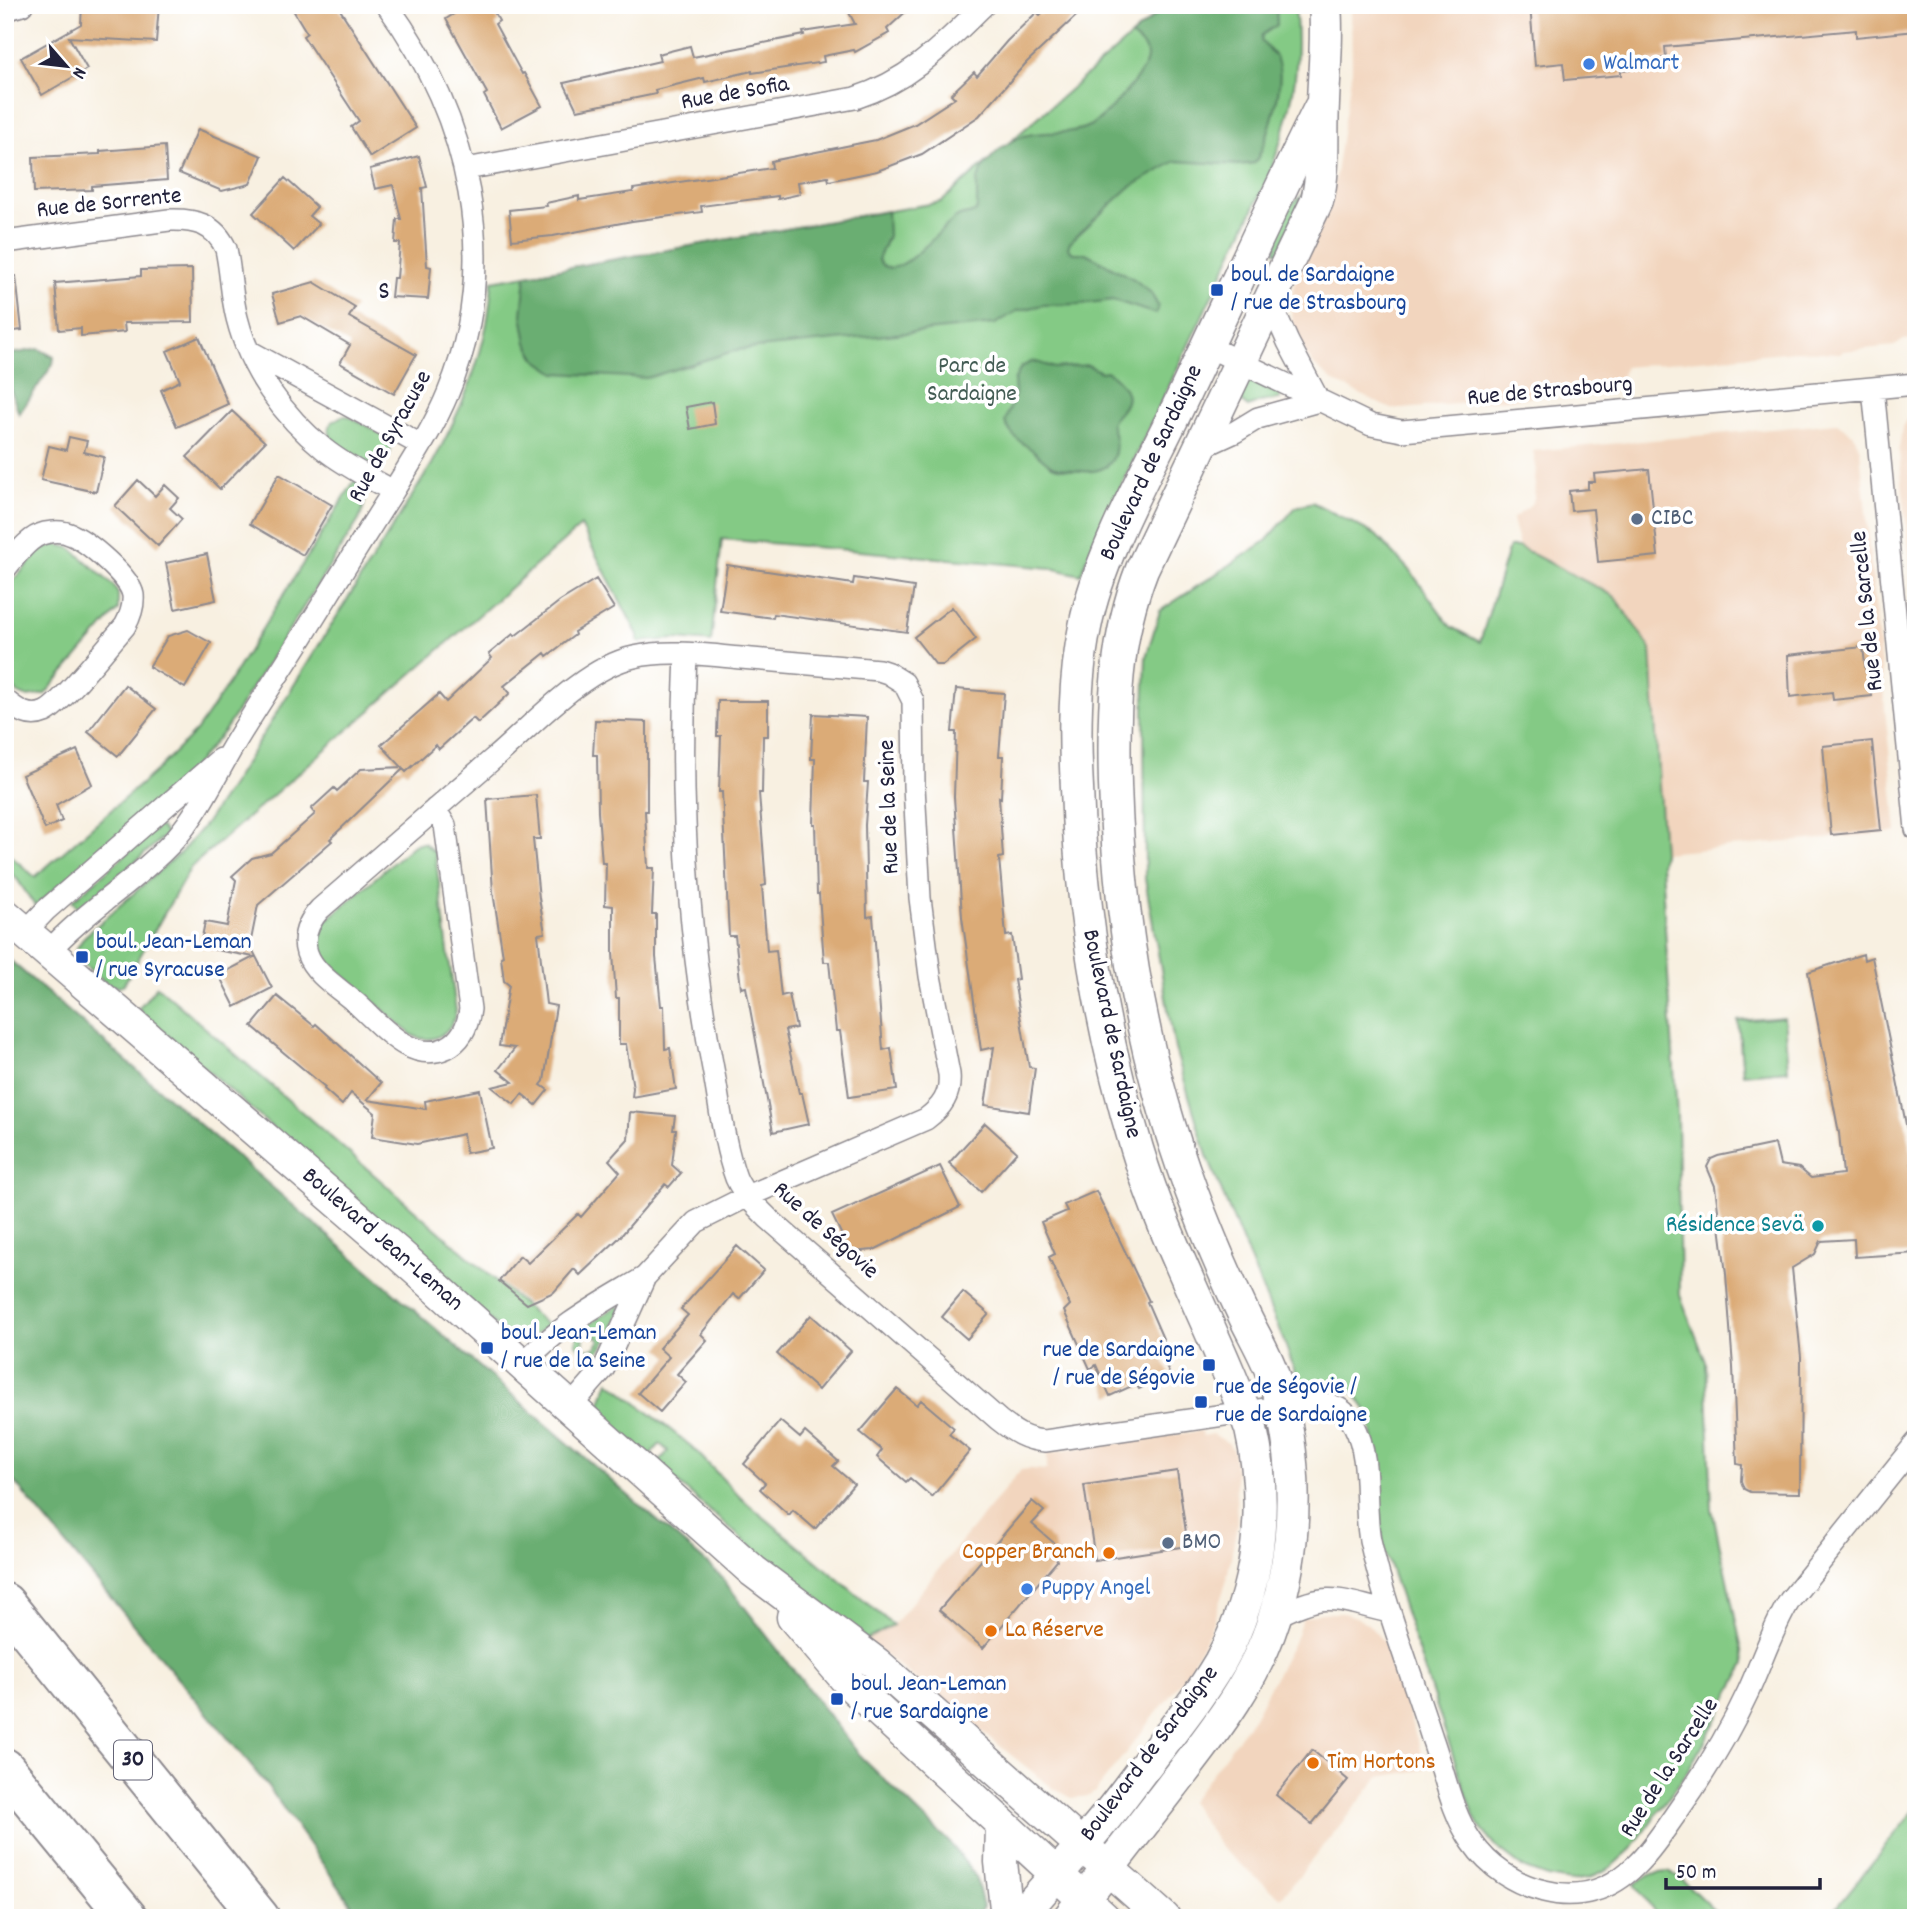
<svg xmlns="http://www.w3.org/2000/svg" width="1921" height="1923" font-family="Dekko,sans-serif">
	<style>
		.built { fill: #f2d5be }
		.green { fill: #84ca85; stroke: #537660; stroke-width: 2; fill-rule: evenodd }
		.forest { fill: #6bae72; stroke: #466856; stroke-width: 2 }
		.building { fill: #dbab77 }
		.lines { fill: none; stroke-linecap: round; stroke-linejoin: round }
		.street-casing { stroke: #8d898e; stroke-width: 24 }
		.secondary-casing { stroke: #8d898e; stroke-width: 35 }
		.highway-casing { stroke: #8d898e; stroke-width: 42 }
		.street { stroke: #fff; stroke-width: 21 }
		.secondary { stroke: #fff; stroke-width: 32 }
		.highway { stroke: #fff; stroke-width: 38 }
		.shop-dot { fill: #3f7fe0; stroke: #fff; stroke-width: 2.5 }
		.transit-dot { fill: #1a4fb4; stroke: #fff; stroke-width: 2.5 }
		.service-dot { fill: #5c6f8a; stroke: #fff; stroke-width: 2.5 }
		.culture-dot { fill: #0f9aa8; stroke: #fff; stroke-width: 2.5 }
		.food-dot { fill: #e8710a; stroke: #fff; stroke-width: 2.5 }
		.labels { text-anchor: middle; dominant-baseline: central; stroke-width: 7; stroke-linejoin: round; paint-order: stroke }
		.shield { fill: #fff; stroke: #646476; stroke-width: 2 }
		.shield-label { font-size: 23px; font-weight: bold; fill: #22223b }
		.shop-label { font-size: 24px; fill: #366cbe; stroke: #fff; text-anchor: start }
		.street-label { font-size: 24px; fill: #22223b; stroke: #fff }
		.transit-label { font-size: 24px; fill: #164399; stroke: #fff; text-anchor: start }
		.park-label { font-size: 24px; fill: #445d55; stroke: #fff }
		.service-label { font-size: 24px; fill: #4e5e75; stroke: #fff; text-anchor: start }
		.culture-label { font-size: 24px; fill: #0d838f; stroke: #fff; text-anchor: end }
		.food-label { font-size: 24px; fill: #c56008; stroke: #fff; text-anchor: start }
		.neighbourhood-label { font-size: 26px; letter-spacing: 2px; fill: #22223b; stroke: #fff }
	</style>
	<rect width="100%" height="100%" fill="#fff"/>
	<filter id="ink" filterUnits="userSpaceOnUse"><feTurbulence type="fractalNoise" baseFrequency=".0143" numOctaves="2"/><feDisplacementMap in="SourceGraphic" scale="14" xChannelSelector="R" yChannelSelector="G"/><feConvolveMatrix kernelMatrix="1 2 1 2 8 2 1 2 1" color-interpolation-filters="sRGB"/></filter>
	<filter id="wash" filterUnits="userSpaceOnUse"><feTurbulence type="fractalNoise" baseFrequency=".00686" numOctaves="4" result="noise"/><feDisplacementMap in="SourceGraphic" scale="28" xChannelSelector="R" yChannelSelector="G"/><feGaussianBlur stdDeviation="1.57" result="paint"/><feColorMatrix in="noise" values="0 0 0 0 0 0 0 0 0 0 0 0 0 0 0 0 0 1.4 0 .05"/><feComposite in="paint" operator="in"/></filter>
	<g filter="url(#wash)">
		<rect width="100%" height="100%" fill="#f8f0e1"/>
		<path class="built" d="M1351,5H1916V339L1904,340L1895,346L1843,351L1840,353L1795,351L1625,367L1620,381L1606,390L1402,409H1392L1382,405L1333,381L1314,365L1305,352L1293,326L1291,300L1294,285L1335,180L1352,70Z
			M1916,414V627L1899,450L1902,427L1907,419Z
			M1837,423L1854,435L1860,450L1897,832L1663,853L1651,649L1614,596L1519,547L1512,519L1529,507L1534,499L1536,466L1533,451Z
			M1201,1431L1203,1436L1213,1434L1228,1443L1233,1450L1235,1460L1237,1526L1226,1583L1210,1630L1184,1678L1095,1792L1089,1796L1072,1798L1054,1789L866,1640L893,1625L1017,1474L1021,1470L1030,1469L1047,1470V1453Z
			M1321,1613H1343L1356,1617L1369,1625L1385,1644L1427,1769L1379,1777L1281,1898L1222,1849L1190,1802L1254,1717L1296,1637L1302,1619Z"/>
		<path class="green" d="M1167,5H1295C1302,72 1291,114 1269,176L1087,558L1081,575L1051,568L722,539L711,642L676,639L638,642V635L581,526L191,867L124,984L119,987L107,984L79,960L77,948L84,937L183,850L205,824L234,781L432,464C463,407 489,347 492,281L941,202Z
			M1303,195L1279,253L1275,251C1282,226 1277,212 1303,195Z
			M1251,381L1280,394V399L1260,402L1248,407L1236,397L1246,382Z
			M342,416H348C366,426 410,441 381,464L363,462L331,443L329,428L332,422Z
			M355,480C369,495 366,501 359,520L225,730L194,766L152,807L35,906L17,879L5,869V851L35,877L159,768L196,731L223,692Z
			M1312,502L1376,535L1411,572L1451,627L1480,642L1509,547H1519L1614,596L1651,649L1663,853L1661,864L1677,1116L1680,1295L1706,1362L1712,1509L1745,1664L1706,1739L1685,1775L1631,1849L1611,1867L1590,1878L1570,1881L1547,1877L1525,1869L1496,1847L1479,1826L1472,1812L1383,1546L1375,1449L1369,1414L1356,1395L1344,1386L1333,1383L1300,1385L1285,1344L1207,1156L1175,1049L1145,879L1144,711L1146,657L1160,611L1266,541L1296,507Z
			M55,544L71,548L114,586L118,594V610L45,694L28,697L18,693L6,681L9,677L5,674V590L40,551Z
			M159,826L167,834L80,910L72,901Z
			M418,843H424L435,853L456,1011C452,1033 433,1046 412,1035L328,962C316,948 315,934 327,920L412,846Z
			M157,986L548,1326L528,1338H510L138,1009Z
			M1784,1017L1788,1070L1743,1074L1738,1021Z
			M618,1305L621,1309C613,1326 599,1375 576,1344L579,1331ZM591,1331L600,1340L595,1348L586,1349L583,1346L584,1335Z
			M609,1381L692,1447L741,1498L893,1625L866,1640L755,1550L657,1465L668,1451L660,1444L649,1457L600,1414L599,1407Z
			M1916,1808V1918H1828Z
			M1668,1872L1679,1877L1722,1918H1659L1635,1884L1650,1874Z"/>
		<path class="forest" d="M1167,5H1276L1277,25L1262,35L1261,41C1266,46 1272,52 1276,58C1288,79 1267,142 1255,163L1239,165L1176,161L1129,188L1070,242L1068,248L1073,253H1086L1134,279L1151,293L1158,306L1156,314L1113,300L1081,304L1043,305L1017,311L995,324L737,350L647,378L556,373L537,360L527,343L522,315L526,275L887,211L888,236L878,260C895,289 939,228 956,218C963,213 969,216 976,211C979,201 975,189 978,179C983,164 997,150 1010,142C1033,127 1064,138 1089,126C1103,120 1147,72 1147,57C1147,47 1138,42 1131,36Z
			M39,349L54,357L53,364L19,414L10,388L5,393V355Z
			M1033,361L1055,368L1088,365L1101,372L1107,371C1116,378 1132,391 1125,404C1122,411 1115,416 1111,423C1123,457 1111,477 1073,470C1067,469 1058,469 1052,466C1046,462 1040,456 1035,452C1021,442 1012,438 1005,422L1015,394L1014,381L1021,367Z
			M5,956L718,1573L862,1758L951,1844L976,1877L983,1907L976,1918H361L267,1785L5,1471Z"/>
		<g id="blocks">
			<path class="building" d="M82,5H159L156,42L69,37L87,69L42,95L21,58L81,24Z
				M290,5H337L416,128L370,157L351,127L359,121L303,36L307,33Z
				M468,5H490L499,21L495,24L522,74L524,73L542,106L501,128L484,95L487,93L446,19Z
				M845,5H913L887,29L889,33L855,52L854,50L823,56L824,62L752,73V71L705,82L704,78L655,90L656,94L577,110L564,83L660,61L658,54L690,46L693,57L804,35L803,32L855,24Z
				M1049,5H1088L1027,62L979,116L922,154L877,171L829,181L828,177L798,182L800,194L778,199V196L701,206L702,212L632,221L553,236L512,240L509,210L547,206L546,203L579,196V200L633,192V189L772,168L771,161L876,140L915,124L955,98L951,94L974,72L977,76L1007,41L1037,12L1040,15Z
				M1530,5H1916V31L1856,37V30L1665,47L1666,58L1648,60L1649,67L1621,70V75L1565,80L1563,63L1535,66Z
				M198,129L262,156L250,184L222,191L179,173Z
				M165,146L167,180L92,186V190L34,192L33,157L100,154V151Z
				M419,156L427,187L422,188L427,266L431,267L428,299L391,297L393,278H397L400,243H395L397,219H401L393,185L375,189L370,169Z
				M285,178L317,207L309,216L319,224L294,251L253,213Z
				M192,269L193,322L124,323L125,332L81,336V328L59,330L55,283L141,276V270Z
				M5,276H16L22,330L5,332Z
				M314,282L355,307L349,317L416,355L394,394L340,363L350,345L301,316L280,322L272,294Z
				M199,337L228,404L177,427L161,390L180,381L167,351Z
				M712,402L715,424L690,429L686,407Z
				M232,411L265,442L220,489L187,457Z
				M69,437L87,441L84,452L104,457L96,492L41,480L49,446L66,450Z
				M1649,469L1658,556L1598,562L1593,509L1571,511L1569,491L1588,489V482H1595L1594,474Z
				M279,474L332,505L303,555L250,524Z
				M138,480L155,496L165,485L179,498L170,508L182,519L158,546L115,506Z
				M207,554L216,600L175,609L166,563Z
				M727,565L853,584L854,578L914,587L907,632L774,614L773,618L720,611Z
				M596,579L614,608L574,632L575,635L547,656L545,653L504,686L510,693L478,723L473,718L439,749L436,745L406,772L403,769L330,839L332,841L258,905L250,945L272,988L235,1007L219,975L254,957L200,947L205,922L227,926L236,880L232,876L252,858L271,853L315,814L311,809L334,788L337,791L361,769L402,767L381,745L439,694L446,702L492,658L489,654L513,634L515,636L560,601Z
				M952,607L976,639L943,665H936L914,637Z
				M188,630L211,643L185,688L149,667L168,636Z
				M1863,647L1866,673H1869L1872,696L1833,700L1832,692L1790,697L1788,655Z
				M125,685L156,709L118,756L88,732Z
				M956,689L1004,693L999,756H1003L1001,798L999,797L1003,857L999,858L1006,936L1012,935L1018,979L1014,980L1029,1067L1035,1068L1029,1112L985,1105L994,1047L981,1050L962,917L954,797L956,732H952Z
				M718,701H768V736H763L762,793H759L766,885L762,886L767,951L776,950L781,996L789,994L796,1028L785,1030L799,1093H802L809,1124L773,1132L746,987L741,988L735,936H729L722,792H719L721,736H717Z
				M813,714L867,717L864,782H868L865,825L867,917L873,916L883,1050L891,1048L897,1090L849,1097L840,1031H836L829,962H824L819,894H817L815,824H813L815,759H811Z
				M595,720L647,722V811H645L648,868H654L652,914H656V957L661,1006H664L665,1049L670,1048L676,1089L632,1097L633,1088L626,1044H619V998H616L613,953V906L605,905L606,863H602L598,812L597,755H593Z
				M1872,741L1881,830L1831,835L1823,746Z
				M77,750L92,784L56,805L62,821L45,829L22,775Z
				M536,795L540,839H533L539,898L545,933L538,934L546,1004L556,1006L544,1081L541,1085L548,1090L536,1105L522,1094L514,1104L492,1087L513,1082L498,1070L515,1048L499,1046L509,985L504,981L501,957L503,956L493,892L487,799Z
				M1863,954L1864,960L1872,957L1910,1144L1916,1212V1253L1855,1257L1854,1239L1821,1241L1815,1254L1792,1268L1801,1357L1800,1493L1750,1492L1744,1489L1741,1481L1742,1465L1737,1464L1733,1367L1726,1274L1715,1186L1707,1167L1711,1159L1718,1156L1775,1144L1780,1165L1799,1168L1811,1178L1843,1174L1839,1133L1808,972Z
				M277,996L314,1026L316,1024L381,1083L367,1100L426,1109L425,1101L480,1090L492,1148L466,1153L463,1134L417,1144L372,1137L375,1113L351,1093L342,1105L324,1089L325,1087L252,1026Z
				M630,1112L675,1116L673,1130H676L672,1165L681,1173L669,1187L665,1184L620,1237L580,1275L574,1269L554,1292L527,1304L499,1281L520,1256L528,1263L578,1214L581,1217L620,1172L609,1160L628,1139Z
				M985,1123L1017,1152L981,1192L949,1163Z
				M940,1166L960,1207L874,1250L850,1252L832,1215Z
				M1096,1191L1149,1301L1147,1302L1167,1348L1159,1351L1170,1375L1139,1389L1136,1384L1110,1396L1096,1365L1090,1369L1064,1311L1070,1305L1049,1257L1055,1254L1041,1222L1067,1211L1064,1205Z
				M737,1246L764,1270L739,1299L733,1294L701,1334L707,1340L677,1374L686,1382L660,1412L638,1393L669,1357L659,1348L688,1315L681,1309Z
				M963,1292L989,1314L967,1339L942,1317Z
				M811,1315L851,1351L818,1390L777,1354Z
				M897,1389L917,1405L921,1400L954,1428L949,1434L970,1451L932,1497L910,1478L906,1482L877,1457L882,1450L860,1432Z
				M780,1421L800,1438L805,1432L838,1461L833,1466L854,1484L815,1529L793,1510L789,1515L760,1489L765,1483L744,1464Z
				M1177,1471L1188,1546L1095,1560L1084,1485Z
				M1032,1501L1044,1511L1032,1524L1054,1543L1057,1561L983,1648L939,1610Z
				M1312,1750L1348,1780L1312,1824L1276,1795Z"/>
		</g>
	</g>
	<g filter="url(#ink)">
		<use href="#blocks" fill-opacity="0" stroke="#8d898e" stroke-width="2"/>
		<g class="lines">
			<g class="street-casing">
				<path id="street" d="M5,10L22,5
					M466,169L855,98C911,80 943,45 984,5
					M5,242L169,220C195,219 215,224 226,249C231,272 231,295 237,318C250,370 283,416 324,449C345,466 370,478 393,491
					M1270,301L1288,342L1319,401
					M1207,346L1371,425L1402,431L1916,384
					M249,351L421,445
					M1873,388L1916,829
					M1198,449L1235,432L1258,418L1319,401
					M5,569C16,556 28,537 45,533C54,531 64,531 72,535C88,542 130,577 133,595C134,606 130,617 125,626C111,642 60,706 45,712C29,719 17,710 5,700
					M686,654C679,795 687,936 714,1074C720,1107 724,1145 736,1178C743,1194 757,1207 769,1219L999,1420C1014,1432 1026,1440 1045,1441L1300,1404C1323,1403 1341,1401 1354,1425C1372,1459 1363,1504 1370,1540C1385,1607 1411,1672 1432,1738C1444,1771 1451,1812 1472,1842C1489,1867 1515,1884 1544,1891C1579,1900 1611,1890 1636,1865C1651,1851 1663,1832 1675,1815C1703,1776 1728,1735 1748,1692C1762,1662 1772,1629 1790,1600L1916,1443
					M435,809L445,825L470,1009C468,1026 462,1040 446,1048C410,1064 380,1024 356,1003C340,989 314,974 307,953C302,937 308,922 320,909C377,859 435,809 493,759C532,726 583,668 634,657C668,649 706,655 741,658C787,662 833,666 879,670L888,673L904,683L913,701L914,786L920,898L930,976L949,1074C951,1095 942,1107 926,1119L748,1196L696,1222L645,1277L604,1368L570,1407
					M25,932L46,910L220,759
					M48,952C86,910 139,879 176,838C199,811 214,779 232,748C256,707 284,667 309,626C337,581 365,535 394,490C413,459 434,427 448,393C503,261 469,117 387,5
					M523,1364C556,1327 602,1303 645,1277
					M1275,1617C1329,1589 1335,1600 1390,1612"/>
			</g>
			<g class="secondary-casing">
				<path id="secondary" d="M5,915L400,1255L753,1571L877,1664L1164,1918
					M793,1617L852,1686L1104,1918
					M1002,1825L1001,1862L1007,1918
					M1019,1918C1044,1888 1071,1859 1096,1829C1116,1806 1133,1781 1152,1757C1176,1726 1200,1696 1220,1662C1259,1592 1269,1506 1251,1429C1217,1334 1166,1246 1137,1149C1101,1031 1081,911 1077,788C1074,734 1074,680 1085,627C1099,555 1146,473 1178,407C1226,307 1271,206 1320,108
					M1069,1918C1104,1874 1138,1830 1172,1786C1212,1734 1254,1683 1274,1619C1299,1541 1299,1454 1273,1376C1266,1355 1254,1336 1245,1317C1225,1275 1207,1233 1191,1190C1143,1060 1119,922 1115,784C1113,711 1115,638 1142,569L1317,201C1325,168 1321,137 1323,103C1324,70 1328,39 1325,5"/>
			</g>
			<g class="highway-casing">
				<path id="highway" d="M5,1603L260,1918
					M5,1768L128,1918"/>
			</g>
			<use href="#street" class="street"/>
			<use href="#secondary" class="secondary"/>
			<use href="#highway" class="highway"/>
		</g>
	</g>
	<g class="shop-dot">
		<circle cx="1589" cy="64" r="7"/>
		<circle cx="1027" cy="1589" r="7"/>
	</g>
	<g class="transit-dot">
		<rect x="1210" y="283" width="14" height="14" rx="3.5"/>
		<rect x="75" y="950" width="14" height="14" rx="3.5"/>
		<rect x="480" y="1341" width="14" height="14" rx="3.5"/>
		<rect x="1202" y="1358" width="14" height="14" rx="3.5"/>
		<rect x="1194" y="1395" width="14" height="14" rx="3.5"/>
		<rect x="830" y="1692" width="14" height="14" rx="3.5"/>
	</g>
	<g class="service-dot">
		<circle cx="1637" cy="519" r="7"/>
		<circle cx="1168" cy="1543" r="7"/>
	</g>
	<circle class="culture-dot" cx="1818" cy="1226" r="7"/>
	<g class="food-dot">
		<circle cx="1109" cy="1553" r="7"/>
		<circle cx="991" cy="1631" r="7"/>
		<circle cx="1313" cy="1763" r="7"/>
	</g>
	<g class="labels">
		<rect class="shield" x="114" y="1740.5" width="38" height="39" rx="5"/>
		<g class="shield-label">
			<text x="133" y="1760">30</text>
		</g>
		<g class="shop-label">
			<text x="1603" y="64">Walmart</text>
			<text x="1041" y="1589">Puppy Angel</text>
		</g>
		<g class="street-label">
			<text transform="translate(735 94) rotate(-10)">Rue de Sofia</text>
			<text transform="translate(109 204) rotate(-6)">Rue de Sorrente</text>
			<text transform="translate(1550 392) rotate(-5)">Rue de Strasbourg</text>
			<text transform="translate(391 437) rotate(-61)">Rue de Syracuse</text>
			<text transform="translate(1152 463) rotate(-65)">Boulevard de Sardaigne</text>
			<text transform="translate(1868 611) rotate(-96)">Rue de la Sarcelle</text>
			<text transform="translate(890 807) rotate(-92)">Rue de la Seine</text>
			<text transform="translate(1111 1034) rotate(78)">Boulevard de Sardaigne</text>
			<text transform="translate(825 1231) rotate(42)">Rue de Ségovie</text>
			<text transform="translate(382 1240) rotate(41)">Boulevard Jean-Leman</text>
			<text transform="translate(1150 1754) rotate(-53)">Boulevard de Sardaigne</text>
			<text transform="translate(1670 1768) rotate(-57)">Rue de la Sarcelle</text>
		</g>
		<g class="transit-label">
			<text x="1231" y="276">boul. de Sardaigne<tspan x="1231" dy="28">/ rue de Strasbourg</tspan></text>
			<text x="96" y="943">boul. Jean-Leman<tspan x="96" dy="28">/ rue Syracuse</tspan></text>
			<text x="501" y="1334">boul. Jean-Leman<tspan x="501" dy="28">/ rue de la Seine</tspan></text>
			<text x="1195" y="1351" text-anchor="end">rue de Sardaigne<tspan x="1195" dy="28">/ rue de Ségovie</tspan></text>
			<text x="1215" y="1388">rue de Ségovie /<tspan x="1215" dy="28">rue de Sardaigne</tspan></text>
			<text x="851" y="1685">boul. Jean-Leman<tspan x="851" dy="28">/ rue Sardaigne</tspan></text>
		</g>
		<g class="park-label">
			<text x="972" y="367">Parc de<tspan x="972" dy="28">Sardaigne</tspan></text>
		</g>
		<g class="service-label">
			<text x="1651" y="519">CIBC</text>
			<text x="1182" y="1543">BMO</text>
		</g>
		<g class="culture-label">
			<text x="1804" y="1226">Résidence Sevä</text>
		</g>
		<g class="food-label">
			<text x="1095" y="1553" text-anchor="end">Copper Branch</text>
			<text x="1005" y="1631">La Réserve</text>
			<text x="1327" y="1763">Tim Hortons</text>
		</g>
		<g class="neighbourhood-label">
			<text x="385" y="292">S</text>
		</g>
	</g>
	<rect width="1921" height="1923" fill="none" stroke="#fff" stroke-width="28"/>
	<g transform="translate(66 66) rotate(118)" stroke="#ffffff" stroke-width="5" paint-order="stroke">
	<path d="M0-5L12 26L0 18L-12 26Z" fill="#22223b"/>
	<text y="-10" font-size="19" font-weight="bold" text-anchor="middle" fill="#22223b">N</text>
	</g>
	<path d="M1666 1878v10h154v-10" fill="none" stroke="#22223b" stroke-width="3.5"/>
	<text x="1676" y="1878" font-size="21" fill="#22223b" stroke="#ffffff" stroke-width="5" paint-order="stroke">50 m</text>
</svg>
